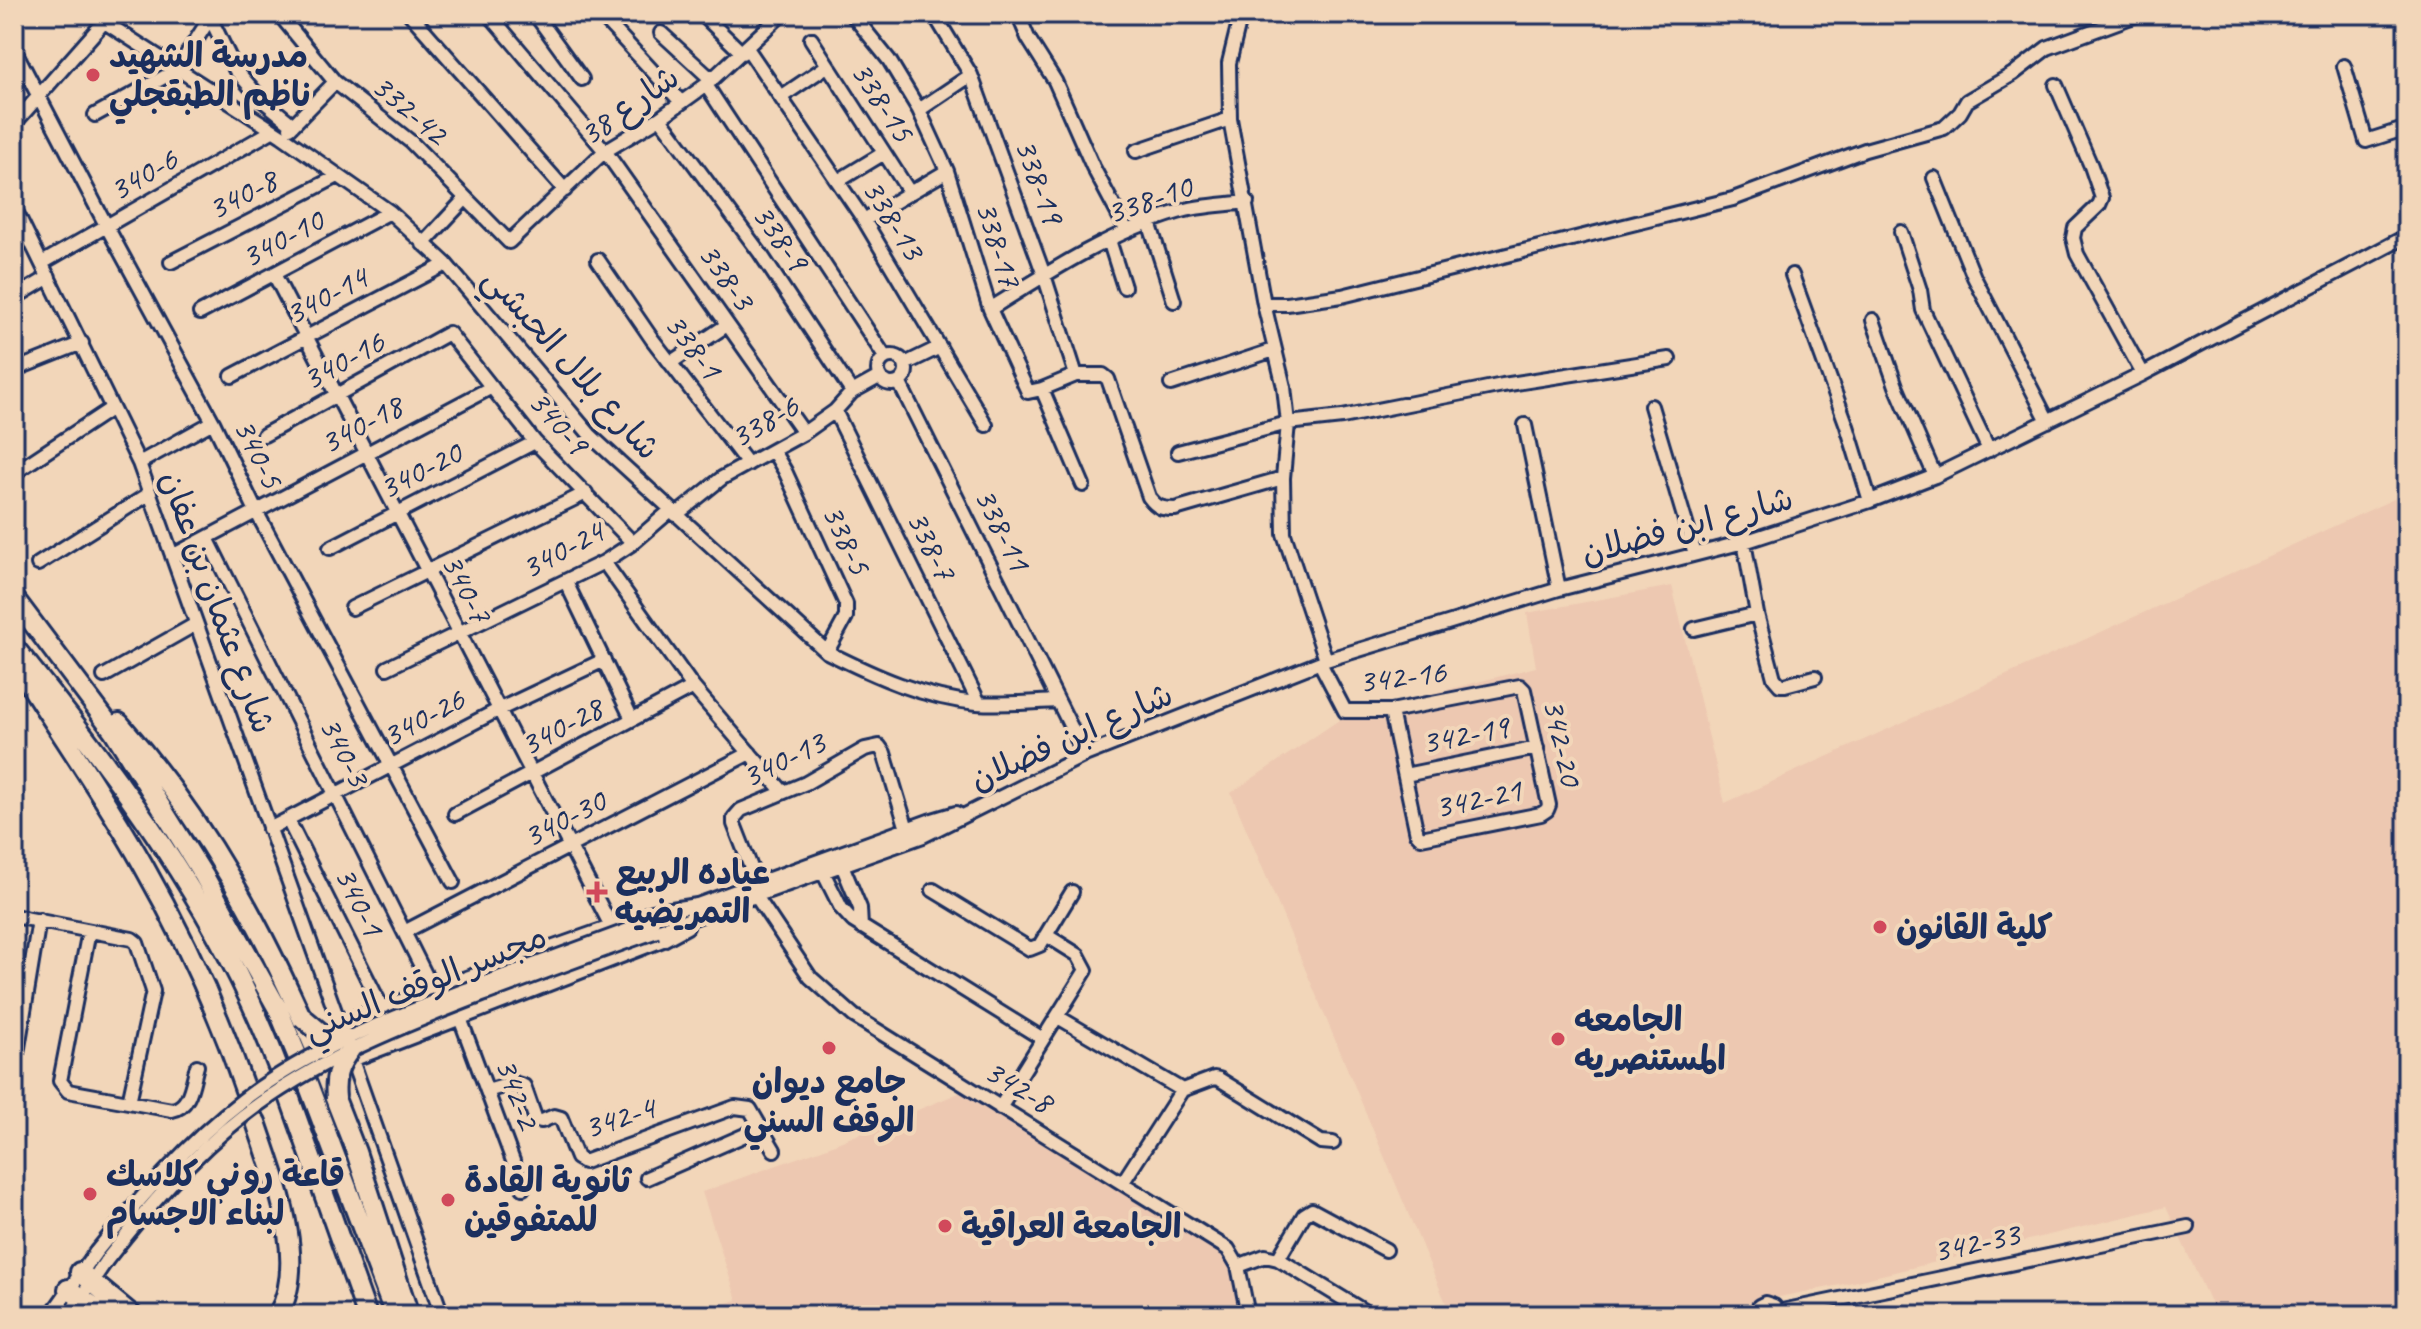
<svg xmlns="http://www.w3.org/2000/svg" width="2421" height="1329" font-family="Caveat,'Playpen Sans Arabic',sans-serif">
	<style>
		.built { fill: #edc8b1 }
		.lines { fill: none; stroke-linecap: round; stroke-linejoin: round }
		.minor-casing { stroke: #1b2f5e; stroke-width: 18 }
		.highway-casing { stroke: #1b2f5e; stroke-width: 24 }
		.minor { stroke: #f2d6b9; stroke-width: 12 }
		.highway { stroke: #f2d6b9; stroke-width: 18 }
		.minor-bridge-casing { stroke: #1b2f5e; stroke-width: 18; stroke-linecap: butt }
		.highway-bridge-casing { stroke: #1b2f5e; stroke-width: 24; stroke-linecap: butt }
		.minor-bridge { stroke: #f2d6b9; stroke-width: 12 }
		.highway-bridge { stroke: #f2d6b9; stroke-width: 18 }
		.poi-dot { fill: #d1495b; stroke: #f2d6b9; stroke-width: 3 }
		.labels { text-anchor: middle; dominant-baseline: central; stroke-width: 8; stroke-linejoin: round; paint-order: stroke }
		.poi-label { font-size: 34px; font-weight: bold; fill: #1b2f5e; stroke: #f2d6b9; text-anchor: start }
		.street-label { font-size: 34px; fill: #1b2f5e; stroke: #f2d6b9 }
	</style>
	<rect width="100%" height="100%" fill="#f2d6b9"/>
	<filter id="ink" filterUnits="userSpaceOnUse"><feTurbulence type="fractalNoise" baseFrequency=".0125" numOctaves="2"/><feDisplacementMap in="SourceGraphic" scale="16" xChannelSelector="R" yChannelSelector="G"/><feConvolveMatrix kernelMatrix="1 2 1 2 8 2 1 2 1" color-interpolation-filters="sRGB"/></filter>
	<g filter="url(#ink)">
		<path class="built" d="M2407,493V1315H2216L2166,1207L1840,1285L1687,1315H1451L1231,793L1345,716L1536,667L1527,613L1672,586L1725,803Z
			M964,1091L1230,1259L1238,1315H683L737,1300L702,1192L825,1148Z"/>
		<g class="lines">
			<g class="minor-casing">
				<path id="minor" d="M92,14L282,136L390,212L446,264L591,436L827,652C875,676 923,698 977,703C1004,705 1031,702 1058,701L1085,755
					M279,14L335,82L411,142L509,242L605,151L660,118L706,85L782,14
					M410,14L565,190
					M489,14L605,151L804,433
					M535,14L582,79
					M600,14L681,102
					M702,14L742,53
					M852,14L889,60L919,110L947,171L990,309L1028,392L1042,389L1083,485
					M934,14L971,75L1044,275L1076,375
					M1018,14L1028,38L1055,81L1093,167L1127,231
					M1241,14L1229,63L1230,119L1264,304L1284,387L1288,423L1283,478L1284,534L1326,660
					M209,15L235,69L260,98L293,125
					M661,33L712,80
					M811,39L910,193
					M747,48L864,220L986,425
					M14,49L107,227L213,422L256,511L453,882
					M2344,66L2366,141L2407,128
					M706,85L885,357
					M2056,85L2091,166L2102,198L2099,205L2075,228L2073,238L2077,254L2143,374
					M781,97L827,66
					M919,110L971,75
					M95,115L177,70L210,18
					M660,118L760,253L852,392
					M14,124L111,14
					M290,128L335,82
					M1136,151L1230,119
					M1934,178L1974,277L2048,421
					M838,181L884,153
					M14,207L139,463L341,1028
					M864,220L947,171
					M1149,222L1174,301
					M1901,232L1920,290L1923,310L1989,450
					M1109,240L1124,287
					M423,244L465,199
					M598,260L652,339L748,464
					M171,262L338,176
					M42,263L272,131
					M274,274L611,926
					M1792,275L1847,426L1870,501
					M14,298L49,277
					M1264,304H1287L1342,296L1733,199L1865,150L1944,128L1960,113L1967,101L2013,74L2047,48L2139,14
					M990,309C1049,272 1111,232 1178,212C1200,205 1224,205 1247,202
					M200,313L390,212
					M1873,320L1896,386L1935,476
					M878 370a14 14 0 1 1 28 0a14 14 0 1 1-28 0Z
					M670,363L727,325
					M905,364L940,347
					M14,370L82,343
					M232,376L446,264
					M899,382L1058,701
					M1171,384L1274,350
					M1042,389L1076,375H1103L1108,379L1149,497C1157,508 1162,509 1175,509L1283,478
					M1651,406L1695,554
					M835,411L979,703
					M1525,425L1559,589
					M264,435L449,333L535,442L633,543
					M773,451L785,471L846,604V617L827,652
					M1178,452L1288,423L1342,417L1503,385L1669,359
					M139,463L213,422
					M14,473L112,408
					M676,515L722,478L804,433L835,411L852,392L879,377
					M207,538L433,990
					M1744,542L1757,614L1774,678L1780,685H1785L1815,677
					M330,548L535,442
					M172,556L492,387
					M604,562L693,687L783,792
					M38,564L149,494
					M566,582L632,719
					M352,608L586,493
					M1694,629L1757,614
					M1320,663L1345,711H1391L1520,686L1524,690L1549,805L1547,810L1541,814L1421,838L1417,834L1391,711
					M387,668L604,562L633,543L671,510
					M104,676L196,624
					M1405,775L1537,748
					M455,814L693,687
					M288,820L382,1008
					M269,829L498,710L604,660
					M842,865L860,908L861,927
					M823,872L841,908L853,921L1043,1039
					M757,883L734,824V818L741,810L806,783L865,749L879,746L884,753L907,829
					M933,890L1030,949L1040,945L1072,892
					M756,896L810,977L854,1016L1228,1249L1238,1266L1248,1315
					M692,907L929,821L956,813L960,815
					M14,916L132,939L137,943L153,991L129,1102
					M89,931L60,1081L68,1091L172,1110C191,1107 192,1082 197,1066
					M657,931L923,836L1085,755L1326,660L1559,589L1744,542L1870,501L1935,476L2143,374L2407,236
					M404,932L750,753
					M1058,1017L1182,1090
					M460,1018L523,1188
					M339,1023L653,912L697,905
					M352,1060L663,940L687,927
					M352,1060L442,1315
					M14,1072L39,920
					M487,1091L514,1083L524,1086L536,1120L542,1121L554,1116L561,1118L577,1158L584,1162L735,1107L750,1109L761,1128
					M1000,1108L1086,970L1078,955L1046,935
					M647,1178L761,1128L774,1150
					M1123,1182L1182,1090L1214,1078L1219,1079L1321,1142L1333,1143
					M1278,1259L1304,1215L1312,1210L1386,1250
					M1238,1266L1265,1256L1278,1259L1370,1315
					M1777,1312L2188,1227
					M51,1315L96,1252
					M69,1315L106,1261
					M1756,1315L1759,1306L1765,1303L1774,1306L1776,1315"/>
			</g>
			<g class="highway-casing">
				<path id="highway" d="M14,598L113,730L204,876L278,1009L297,1055
					M14,647C118,775 220,911 278,1067
					M25,677C64,739 106,799 142,863C183,935 218,1011 245,1090
					M119,723C207,823 265,931 317,1053
					M322,1065L356,1152L409,1315
					M308,1084L395,1315
					M289,1096L367,1315
					M256,1122C274,1177 309,1260 278,1315
					M80,1272L132,1315
					M68,1289L106,1315"/>
			</g>
			<use href="#minor" class="minor"/>
			<use href="#highway" class="highway"/>
			<g class="minor-bridge-casing">
				<path id="minor-bridge" d="M96,1252C140,1198 187,1143 243,1100C311,1048 392,1018 471,988C532,966 593,943 653,921
					M106,1261C147,1209 191,1156 243,1116C314,1061 397,1028 480,996C539,974 597,952 657,931"/>
			</g>
			<g class="highway-bridge-casing">
				<path id="highway-bridge" d="M302,1017L321,1033L346,1038
					M336,1098C334,1079 338,1065 350,1050"/>
			</g>
			<use href="#minor-bridge" class="minor-bridge"/>
			<use href="#highway-bridge" class="highway-bridge"/>
		</g>
	</g>
	<g class="poi-dot">
		<circle cx="93" cy="75" r="8"/>
		<path d="M593 880h8v8h8v8h-8v8h-8v-8h-8v-8h8z"/>
		<circle cx="1880" cy="927" r="8"/>
		<circle cx="1558" cy="1039" r="8"/>
		<circle cx="829" cy="1048" r="8"/>
		<circle cx="90" cy="1194" r="8"/>
		<circle cx="448" cy="1200" r="8"/>
		<circle cx="945" cy="1226" r="8"/>
	</g>
	<g class="labels">
		<g class="poi-label">
			<text x="109" y="55">مدرسة الشهيد<tspan x="109" dy="39">ناظم الطبقجلي</tspan></text>
			<text x="615" y="872">عياده الربيع<tspan x="615" dy="39">التمريضيه</tspan></text>
			<text x="1896" y="927">كلية القانون</text>
			<text x="1574" y="1019">الجامعه<tspan x="1574" dy="39">المستنصريه</tspan></text>
			<text x="829" y="1081" text-anchor="middle">جامع ديوان<tspan x="829" dy="39">الوقف السني</tspan></text>
			<text x="106" y="1174">قاعة روني كلاسك<tspan x="106" dy="39">لبناء الاجسام</tspan></text>
			<text x="464" y="1180">ثانوية القادة<tspan x="464" dy="39">للمتفوقين</tspan></text>
			<text x="961" y="1226">الجامعة العراقية</text>
		</g>
		<g class="street-label">
			<text transform="translate(883 101) rotate(57)">338-15</text>
			<text transform="translate(629 105) rotate(-35)">شارع 38</text>
			<text transform="translate(410 109) rotate(41)">332-42</text>
			<text transform="translate(143 174) rotate(-30)">340-6</text>
			<text transform="translate(1040 181) rotate(70)">338-19</text>
			<text transform="translate(242 194) rotate(-27)">340-8</text>
			<text transform="translate(1149 199) rotate(-19)">338-10</text>
			<text transform="translate(894 219) rotate(58)">338-13</text>
			<text transform="translate(781 237) rotate(55)">338-9</text>
			<text transform="translate(282 238) rotate(-28)">340-10</text>
			<text transform="translate(999 244) rotate(73)">338-17</text>
			<text transform="translate(727 276) rotate(55)">338-3</text>
			<text transform="translate(326 295) rotate(-28)">340-14</text>
			<text transform="translate(694 346) rotate(53)">338-1</text>
			<text transform="translate(343 360) rotate(-29)">340-16</text>
			<text transform="translate(572 363) rotate(48)">شارع بلال الحبشي</text>
			<text transform="translate(764 421) rotate(-30)">338-6</text>
			<text transform="translate(559 422) rotate(49)">340-9</text>
			<text transform="translate(361 424) rotate(-28)">340-18</text>
			<text transform="translate(259 453) rotate(64)">340-5</text>
			<text transform="translate(420 470) rotate(-27)">340-20</text>
			<text transform="translate(1687 525) rotate(-15)">شارع ابن فضلان</text>
			<text transform="translate(1003 529) rotate(64)">338-11</text>
			<text transform="translate(847 539) rotate(65)">338-5</text>
			<text transform="translate(932 545) rotate(64)">338-7</text>
			<text transform="translate(562 549) rotate(-28)">340-24</text>
			<text transform="translate(467 588) rotate(63)">340-7</text>
			<text transform="translate(218 602) rotate(70)">شارع عثمان بن عفان</text>
			<text transform="translate(1402 676) rotate(-7)">342-16</text>
			<text transform="translate(423 717) rotate(-28)">340-26</text>
			<text transform="translate(561 726) rotate(-28)">340-28</text>
			<text transform="translate(1465 734) rotate(-11)">342-19</text>
			<text transform="translate(1071 736) rotate(-24)">شارع ابن فضلان</text>
			<text transform="translate(1563 742) rotate(78)">342-20</text>
			<text transform="translate(345 751) rotate(63)">340-3</text>
			<text transform="translate(783 759) rotate(-26)">340-13</text>
			<text transform="translate(1478 798) rotate(-12)">342-21</text>
			<text transform="translate(564 818) rotate(-27)">340-30</text>
			<text transform="translate(360 901) rotate(64)">340-1</text>
			<text transform="translate(425 982) rotate(-22)">مجسر الوقف السني</text>
			<text transform="translate(1019 1086) rotate(31)">342-8</text>
			<text transform="translate(518 1093) rotate(70)">342-2</text>
			<text transform="translate(619 1117) rotate(-18)">342-4</text>
			<text transform="translate(1976 1242) rotate(-12)">342-33</text>
		</g>
	</g>
	<rect width="2421" height="1329" fill="none" stroke="#f2d6b9" stroke-width="48"/>
	<rect x="24" y="24" width="2373" height="1281" fill="none" stroke="#1b2f5e" stroke-width="3" filter="url(#ink)"/>
</svg>
